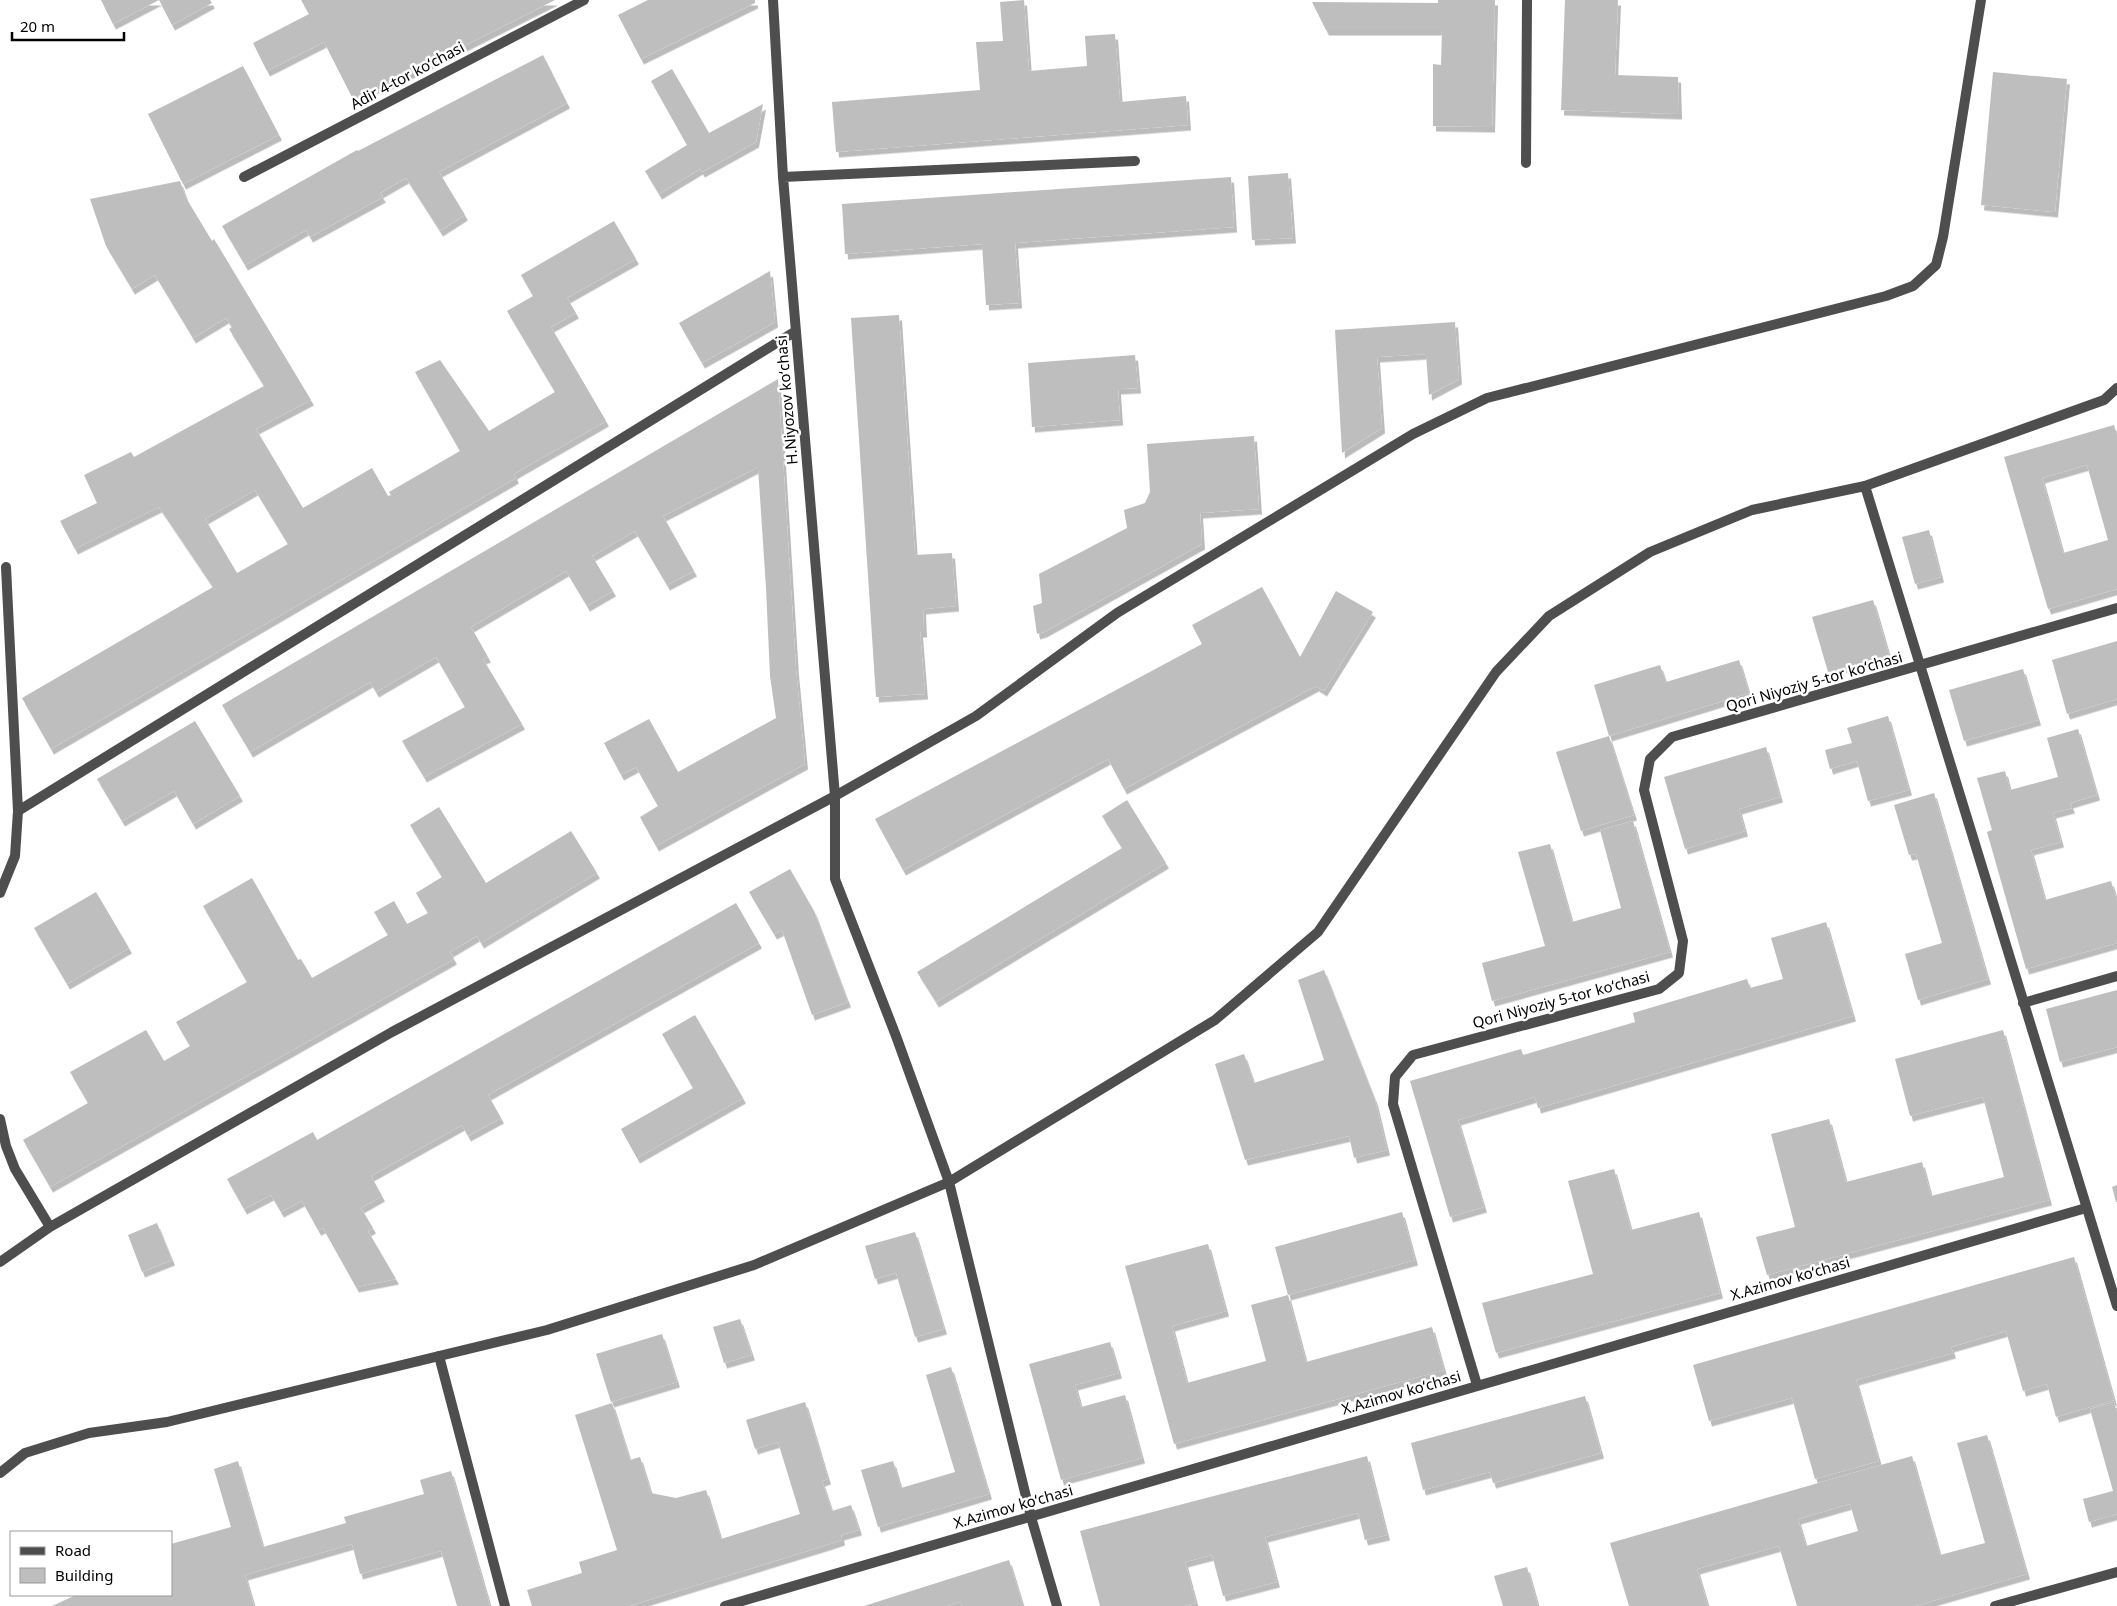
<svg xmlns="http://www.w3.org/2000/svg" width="2117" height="1606" font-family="'Noto Sans',sans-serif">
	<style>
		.building { fill: #bebebe; fill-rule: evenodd; filter: url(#shadow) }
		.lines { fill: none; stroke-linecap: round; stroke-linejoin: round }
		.service { stroke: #4e4e4e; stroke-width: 10 }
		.minor { stroke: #4e4e4e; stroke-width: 10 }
		.labels { text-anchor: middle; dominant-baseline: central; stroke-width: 5; stroke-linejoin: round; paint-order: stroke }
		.street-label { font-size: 15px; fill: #000; stroke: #fff }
	</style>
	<defs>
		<filter id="shadow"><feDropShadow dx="3" dy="5.5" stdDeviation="0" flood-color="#0004"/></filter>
	</defs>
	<rect width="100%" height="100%" fill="#fff"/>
	<path class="building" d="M101,0H210L212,3L172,25L159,0L113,24Z
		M301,0H555L383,87L381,85L353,99L324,42L267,71L253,43L309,14Z
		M648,0H755V3L641,59L618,15Z
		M1024,0L1029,71L1087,66L1085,36L1115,34L1120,102L1186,96L1188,125L836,152L832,102L980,90L976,42L1003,41L1000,2Z
		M1438,0H1495L1492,127L1433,126V64L1441,65L1442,30H1326L1312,2L1438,3Z
		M1565,0H1618L1615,75L1678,77L1679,114L1561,110Z
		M543,55L567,103L439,172L465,215L440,231L406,178L380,193L383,197L310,237L306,230L245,265L222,226L357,150L358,151Z
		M243,66L279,135L183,184L148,114Z
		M672,69L709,133L763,104L756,142L702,172L700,169L659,194L645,171L687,145L651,81Z
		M1993,72L2067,79L2055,212L1981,205Z
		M1288,173L1293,238L1252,240L1248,176Z
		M1231,177L1234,227L1015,243L1019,303L986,305L982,244L845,254L842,204Z
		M180,181L186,198L212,241L214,239L311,400L256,429L303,508L372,468L388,496L391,495L389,492L460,451L415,372L440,360L489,431L555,392L507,311L533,296L521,275L614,221L636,259L567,298L576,313L551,327L606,421L514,474L516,478L51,749L22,698L213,587L159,507L75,549L60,521L97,503L84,475L131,452L134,457L264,386L229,329L232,327L226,318L193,338L155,275L132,289L106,246L90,199ZM255,490L288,544L237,573L205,519Z
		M770,271L775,322L702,363L679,323Z
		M899,315L915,555L952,553L956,606L923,609L924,632H920L925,694L876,697L851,318Z
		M1455,322L1459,379L1429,395L1426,354L1377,357L1382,428L1342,453L1335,330Z
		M1135,355L1138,388L1118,389L1120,420L1032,427L1028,363Z
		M778,379L796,670L805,764L656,846L640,817L658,806L636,767L621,775L604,743L649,719L678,772L776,718L770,676L766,588L758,467L663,516L694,571L667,585L635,531L592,556L613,591L587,606L566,571L471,627L488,657L483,659L522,724L424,777L402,741L465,707L436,657L376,692L370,682L250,752L222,705Z
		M2114,425L2117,435V589L2048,609L2004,457ZM2087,465L2108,540L2063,553L2042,478Z
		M1254,436L1259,509L1200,513L1202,544L1044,632L1037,634L1033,606L1042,603L1039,574L1127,528L1124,510L1145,503L1150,492L1147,444Z
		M1929,530L1941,577L1915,584L1902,537Z
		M1262,587L1300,657L1336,591L1373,612L1324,691L1316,686L1124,789L1108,759L903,870L875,819L1202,644L1192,625Z
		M1873,600L1889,655L1828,672L1812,617Z
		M2117,641V699L2067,714L2052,660Z
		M1739,660L1749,693L1609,736L1634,815L1581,831L1556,752L1609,736L1594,685L1660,665L1666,682Z
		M2023,669L2038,720L1964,741L1949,690Z
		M1888,716L1909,790L1868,801L1857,761L1830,769L1825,750L1852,743L1847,728Z
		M195,721L240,796L193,824L174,791L122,821L97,779Z
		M2078,729L2097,795L2070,803L2072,808L2053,813L2061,842L2031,850L2045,900L2111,881L2117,901V943L2026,969L1987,832L1992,830L1977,778L2005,771L2010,790L2058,777L2047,738Z
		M1766,747L1780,797L1739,809L1745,831L1685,849L1664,777Z
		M1934,793L1988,979L1918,1000L1905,954L1942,943L1916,854L1909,855L1894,805Z
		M1127,800L1166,863L936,1002L917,972L1122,848L1102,816Z
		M439,807L486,883L571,831L597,873L481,943L477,936L450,952L454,959L50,1187L23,1140L88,1103L70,1072L146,1030L164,1061L190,1046L176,1022L247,982L203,906L252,878L298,960L301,959L312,978L388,935L374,912L394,901L407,924L428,913L416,893L442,877L410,825Z
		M1633,821L1670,952L1492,1001L1482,963L1545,946L1518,852L1550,844L1572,922L1621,908L1600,830Z
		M790,869L814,911L848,1002L812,1015L782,930L774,934L749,892Z
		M96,892L129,948L67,984L34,928Z
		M736,903L759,943L488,1095L501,1118L468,1136L462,1125L371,1176L382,1196L361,1208L373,1228L368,1231L396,1279L356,1287L323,1228L318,1230L302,1201L281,1212L271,1195L244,1209L227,1179L313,1132L317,1140Z
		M1826,922L1853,1016L1538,1108L1535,1097L1458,1120L1484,1207L1450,1217L1410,1081L1521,1049L1523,1055L1635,1022L1633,1013L1747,979L1750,988L1783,979L1771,938Z
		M1324,970L1375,1100L1387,1150L1354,1158L1349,1136L1245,1160L1215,1064L1244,1054L1254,1083L1324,1060L1298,980Z
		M2117,990V1047L2060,1062L2046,1009Z
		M695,1015L743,1098L637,1158L621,1129L693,1088L662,1034Z
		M2003,1030L2049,1200L1767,1275L1756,1237L1795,1227L1771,1134L1829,1119L1846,1182L1922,1162L1931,1196L2004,1177L1983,1097L1910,1116L1895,1059Z
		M1614,1169L1631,1230L1699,1212L1720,1293L1496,1353L1482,1303L1593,1274L1568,1181Z
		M2117,1185V1202H2116L2112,1187Z
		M1402,1212L1415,1260L1288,1295L1275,1247Z
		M157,1223L172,1260L142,1272L128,1235Z
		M915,1232L944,1329L915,1337L896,1273L875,1279L865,1246Z
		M1208,1244L1226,1311L1172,1326L1187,1383L1266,1361L1251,1305L1288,1295L1306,1362L1432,1327L1444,1370L1174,1444L1125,1266Z
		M2074,1257L2114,1400L2056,1417L2047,1384L2023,1391L2006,1331L1951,1347L1953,1353L1856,1380L1879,1461L1815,1479L1792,1398L1709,1421L1693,1365Z
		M740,1319L752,1355L724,1363L713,1327Z
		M662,1334L677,1382L611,1402L596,1354Z
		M1110,1342L1119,1373L1075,1385L1081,1407L1125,1395L1142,1458L1061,1480L1029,1364Z
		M951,1367L989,1494L878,1527L861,1470L893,1461L901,1488L955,1472L926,1375Z
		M1585,1396L1601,1453L1493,1483L1490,1472L1423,1490L1411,1443Z
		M805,1402L828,1479L822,1481L832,1511L851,1505L859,1530L841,1535L842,1540L827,1545L629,1606H532L527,1590L582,1573L579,1562L617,1550L575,1415L612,1403L630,1460L640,1457L651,1493L676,1498L706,1490L721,1539L800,1514L778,1442L755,1449L746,1420Z
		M2114,1402L2117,1413V1514L2089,1522L2083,1499L2113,1491L2090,1409Z
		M1987,1435L2027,1574L1915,1606H1797L1779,1546L1697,1569L1708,1606H1629L1610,1543L1912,1456L1940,1555L1985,1543L1957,1443ZM1850,1504L1858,1531L1806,1546L1798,1519Z
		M1367,1456L1387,1535L1365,1540L1358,1513L1265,1537L1277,1582L1223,1596L1212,1555L1185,1562L1196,1603L1183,1606H1100L1080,1531Z
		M238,1461L263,1547L346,1523L344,1517L424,1494L420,1480L451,1471L490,1606H457L441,1551L360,1574L352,1544L245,1575L254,1606H52L76,1595H171V1544L231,1527L214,1469Z
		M1009,1560L1023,1606H962L960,1602L947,1606H864Z
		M1527,1567L1538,1606H1503L1494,1576Z"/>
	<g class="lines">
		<path class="service" d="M439,1356L505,1606
			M1995,1606L2117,1572"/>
		<path class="minor" d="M1526,163L1527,0
			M244,177L584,0
			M783,177L1135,161
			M1865,486L2117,1306
			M18,811L796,331
			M0,893L15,856L18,811L6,567
			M2023,1003L2117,976
			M0,1119L6,1146L15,1169L50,1227
			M0,1262L50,1227L392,1032L835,796L783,177L773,0
			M1477,1385L1393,1104L1395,1077L1413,1055L1659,989L1679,973L1683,941L1644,790L1650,759L1672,737L2117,608
			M0,1473L25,1453L89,1433L167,1422L547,1330L754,1265L949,1182L1215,1020L1318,932L1496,672L1549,616L1650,552L1752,510L1865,486L2104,400L2117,388
			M725,1606L2086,1208
			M1057,1606L1031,1517L949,1182L896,1036L835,879V796L976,716L1117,613L1413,434L1487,398L1886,296L1913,286L1936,265L1943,237L1981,0"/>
	</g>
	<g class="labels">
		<g class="street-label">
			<text transform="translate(407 75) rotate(-28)">Adir 4-tor koʻchasi</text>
			<text transform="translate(786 400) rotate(-95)">H.Niyozov koʻchasi</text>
			<text transform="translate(1814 681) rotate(-16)">Qori Niyoziy 5-tor koʻchasi</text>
			<text transform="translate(1561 999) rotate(-15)">Qori Niyoziy 5-tor koʻchasi</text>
			<text transform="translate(1790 1278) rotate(-16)">X.Azimov koʻchasi</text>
			<text transform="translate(1401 1392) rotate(-16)">X.Azimov koʻchasi</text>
			<text transform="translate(1013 1506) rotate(-16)">X.Azimov koʻchasi</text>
		</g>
	</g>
	<rect x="10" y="1531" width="162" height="65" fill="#ffffff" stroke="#999999"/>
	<rect x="20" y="1547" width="25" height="8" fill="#4e4e4e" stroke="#999999"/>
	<text x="55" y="1556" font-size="15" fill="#000000">Road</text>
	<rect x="20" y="1568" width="25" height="15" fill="#bebebe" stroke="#999999"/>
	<text x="55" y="1581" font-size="15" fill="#000000">Building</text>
	<path d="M12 32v8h112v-8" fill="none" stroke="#000000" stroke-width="2.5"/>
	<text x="20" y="32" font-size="15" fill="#000000" stroke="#ffffff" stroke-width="4" paint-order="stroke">20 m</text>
</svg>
